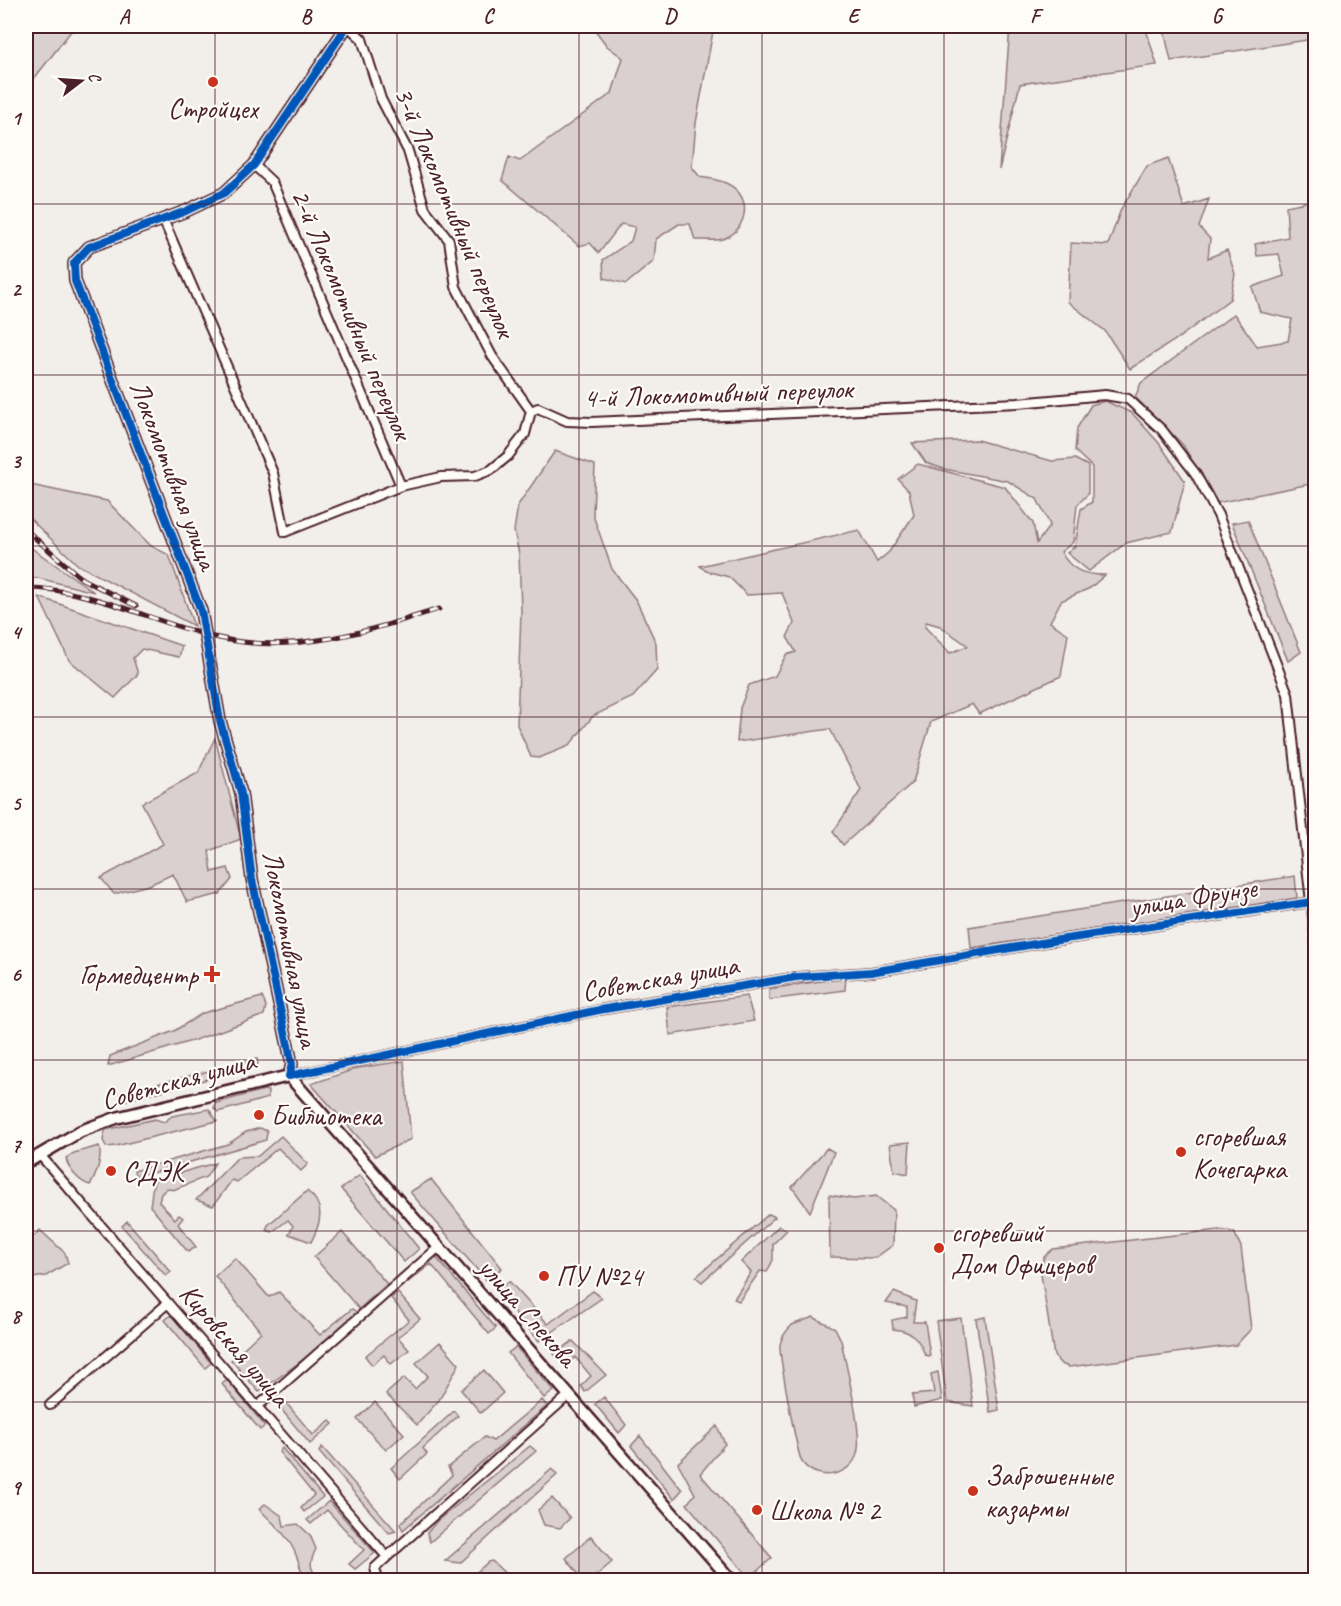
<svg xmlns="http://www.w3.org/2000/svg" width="1341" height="1606" font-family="Caveat,sans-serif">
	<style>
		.green { fill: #d9d0cf; stroke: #92787d; stroke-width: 1.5; fill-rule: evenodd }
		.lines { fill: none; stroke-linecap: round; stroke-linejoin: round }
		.minor-casing { stroke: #4a1f2b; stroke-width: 12 }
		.tertiary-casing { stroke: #4a1f2b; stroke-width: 14 }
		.secondary-casing { stroke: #4a1f2b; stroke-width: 15 }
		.minor { stroke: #fdfcf7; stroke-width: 8 }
		.tertiary { stroke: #fdfcf7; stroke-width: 9 }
		.secondary { stroke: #fdfcf7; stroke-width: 10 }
		.rail-casing { stroke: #4a1f2b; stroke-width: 5 }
		.rail { stroke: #fdfcf7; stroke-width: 3; stroke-dasharray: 9; stroke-linecap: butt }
		.cycleway-casing { stroke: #fdfcf7; stroke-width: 11 }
		.cycleway { stroke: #0057b8; stroke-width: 8 }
		.grid { fill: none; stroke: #4a1f2b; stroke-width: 1.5; stroke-opacity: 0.55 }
		.poi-dot { fill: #c8321e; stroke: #fdfcf7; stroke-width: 2 }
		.labels { text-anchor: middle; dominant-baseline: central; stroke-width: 4.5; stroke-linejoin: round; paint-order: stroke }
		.poi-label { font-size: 28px; fill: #4a1f2b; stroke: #fdfcf7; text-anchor: start }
		.street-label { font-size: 28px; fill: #4a1f2b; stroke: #fdfcf7 }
		.neatline { fill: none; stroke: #4a1f2b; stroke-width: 2 }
		.grid-label { font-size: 20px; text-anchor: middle; font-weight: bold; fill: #4a1f2b }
	</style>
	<rect width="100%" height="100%" fill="#f2efeb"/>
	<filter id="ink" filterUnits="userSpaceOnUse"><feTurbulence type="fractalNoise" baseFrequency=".0167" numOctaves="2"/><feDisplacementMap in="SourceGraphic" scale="12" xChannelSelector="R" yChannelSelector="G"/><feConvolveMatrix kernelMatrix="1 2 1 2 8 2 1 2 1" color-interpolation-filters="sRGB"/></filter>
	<g filter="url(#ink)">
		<path class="green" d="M26,26H75L26,89Z
			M592,26H714L696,123L692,167L700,177C714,179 730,181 739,193C751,209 742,233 723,239C715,241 703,240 695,240L690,224H679L656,239L654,261L626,284L604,278L603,260L631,241L635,227L621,224L599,253L590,243L579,246L502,180L509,157L520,161L612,93L623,58L607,46Z
			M1010,26H1145L1157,65L1020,84L999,170Z
			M1163,26H1315V42L1307,40L1171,61Z
			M1168,158L1184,207L1209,199L1199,227L1210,239L1208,258L1227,250L1235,274L1230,299L1180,337L1130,369L1105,331L1068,302L1071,243L1108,245L1121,209L1147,166Z
			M1315,200V483L1217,503L1183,445L1135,397L1141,383L1234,314L1257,346L1288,341L1292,319L1260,312L1252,287L1284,276L1279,254L1257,256L1255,244L1288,237L1286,206Z
			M1105,401L1132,413L1159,443L1185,481L1172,532L1126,543L1089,571L1067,553L1075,546L1081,509L1092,502V467L1075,451L1077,428L1091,405Z
			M977,440L1052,461L1075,459L1088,466V494L1077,505L1073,542L1061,552C1071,571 1085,575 1105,575L1090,588L1061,601L1050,622L1068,634L1061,676L979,714L972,704L931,722L913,782L843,845L833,832L861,790L830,729L737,742L740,708L749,685L775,676L786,655L796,652L787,637L794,623L782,593L747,595L729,577L706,571L700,566L859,530L877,562L889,552L914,515L909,491L898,479L918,464L1005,487L1033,523L1037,543L1050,525L1037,499L1008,481L944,469L926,463L912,443ZM926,622L940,626L968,646L950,653L925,627Z
			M555,451L595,465L593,515L612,569L636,600L656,643L657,670L633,697L593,716L569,746L539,758L531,757L517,725L521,611L519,554L514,531L518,505Z
			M26,484L107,501L151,546L169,555L194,626L78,565L26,515Z
			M1248,520L1301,652L1288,661L1232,523Z
			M26,542L30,547L94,592L38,578L26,579Z
			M39,597L182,646L179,657L142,649L133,658L138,674L115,698L69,660Z
			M215,738L241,839L209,851L212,872L228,868L232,879L220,894L187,902L173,874L149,885L114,894L101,878L163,844L142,803L198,773Z
			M1295,876L1297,898L971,948L969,927Z
			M846,977L845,990L769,1000V989Z
			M747,996L754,1021L670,1035L667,1007Z
			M262,997L266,1006L264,1015L195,1040L108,1066L110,1056L174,1031L203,1013Z
			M257,1059L258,1066L123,1101L120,1093Z
			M404,1061L411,1139L375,1156L311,1084L358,1068Z
			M264,1090L268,1091V1098L218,1112L214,1108L216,1103Z
			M209,1109L217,1121L116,1146L106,1147L103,1140L105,1130L155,1119L164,1122L172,1116Z
			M260,1128L267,1131L266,1140L156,1172L135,1175L134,1171L228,1144L246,1132Z
			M281,1136L308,1164L301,1171L278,1148L237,1182L232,1180L213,1206L196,1200L238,1157L258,1156Z
			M910,1142L908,1174L894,1171L890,1144Z
			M99,1146C103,1156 96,1177 90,1185C79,1182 68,1169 66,1158L74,1153Z
			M827,1148L834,1152L810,1212L792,1187Z
			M215,1163L206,1177L173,1190L167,1188L161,1194L159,1202L175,1219L179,1215L183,1218L178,1224L196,1247L188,1252L150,1206C152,1196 151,1189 155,1180Z
			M360,1175L419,1249L404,1262L341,1189Z
			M431,1179L502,1268L486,1280L410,1192Z
			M307,1191C326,1205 321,1223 311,1242L289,1234L293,1226L288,1220L272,1232L266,1230L268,1225Z
			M829,1195L854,1199L876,1196L894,1210L893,1245L875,1258L830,1257Z
			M769,1214L775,1217L702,1282L696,1277Z
			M127,1221L171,1272L166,1276L122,1226Z
			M779,1226L787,1230L773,1244V1260L767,1272L760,1271L739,1301L734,1299L751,1272L741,1262Z
			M40,1230L65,1253L68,1263L46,1276L26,1279V1244Z
			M1219,1230L1234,1232L1241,1247L1251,1329L1236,1345L1069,1367L1061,1364L1054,1356L1040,1268L1044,1257L1053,1249Z
			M342,1232L387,1284L359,1309L314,1257Z
			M435,1256L496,1328L489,1334L431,1264L407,1283L405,1280Z
			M235,1258L269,1297L279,1292L320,1335L352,1309L358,1313L316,1350L259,1392L231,1360L261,1332L215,1276Z
			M509,1281L548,1324L593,1291L602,1298L539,1341L497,1292Z
			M894,1292L916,1301L913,1322H925L930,1356L925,1355C918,1337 912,1331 893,1329L892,1320L907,1317V1307L886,1303Z
			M398,1293L420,1319L398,1337L409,1350L391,1364L384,1355L372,1365L365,1356L409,1320L391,1298Z
			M171,1315L211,1363L205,1368L165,1320Z
			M813,1317L835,1328L841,1340C846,1366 861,1426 858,1449C855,1476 817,1484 802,1462C797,1454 779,1355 780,1345C781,1337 787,1330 792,1325Z
			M985,1317L999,1410L990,1412L976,1319Z
			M961,1318L973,1406L947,1402L936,1321Z
			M573,1341L606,1375L585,1392L581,1386L591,1376L575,1357L566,1366L554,1354Z
			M440,1342L459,1364L439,1400L417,1425L386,1394L404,1378L415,1389L428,1376L416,1363Z
			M516,1347L554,1391L544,1398L508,1353Z
			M484,1370L503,1393L481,1413L461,1390Z
			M938,1372L942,1400L914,1407L912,1395L934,1393L931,1374Z
			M227,1380L265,1426L260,1430L222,1384Z
			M604,1397L626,1425L619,1433L595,1404Z
			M282,1398L313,1435L330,1421L333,1424L310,1444L276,1403Z
			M542,1400L547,1406L403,1530L400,1524L452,1475L448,1467L485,1437L493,1441Z
			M375,1402L404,1434L386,1450L357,1419Z
			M454,1411L458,1416L423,1448L427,1454L400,1479L391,1468Z
			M717,1426L725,1444L700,1474L772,1558L749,1578L687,1504L695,1494L678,1463Z
			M640,1436L682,1490L674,1499L631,1446Z
			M530,1446L536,1451L430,1542L427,1533L437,1521Z
			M322,1447L396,1531L389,1533L319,1452Z
			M282,1448L323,1497L304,1512L301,1508L314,1495L279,1452Z
			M552,1469L557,1475L460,1563L445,1561Z
			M552,1498L570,1518L560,1528L544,1525L538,1510Z
			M329,1501L375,1553L355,1569L349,1564L364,1550L327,1510L311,1524L307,1520Z
			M265,1504L282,1516L284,1526L298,1524L310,1535L316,1549C309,1563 309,1569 320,1580H309C299,1572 301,1566 296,1555C289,1536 273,1523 259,1509Z
			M591,1536L612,1562L591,1580H583L566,1558Z
			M492,1561L512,1580H468L488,1562Z"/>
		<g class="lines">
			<g class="minor-casing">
				<path id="minor" d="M348,26L362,39L381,99L408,151L425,209L449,240L456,287L492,356L531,411
					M254,165L272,182L401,486
					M163,219L273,473L285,532L401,486L441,477L475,476L491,470L508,456L525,434L531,411L538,408L567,421L592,422L1018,403L1105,395L1128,399L1162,430L1195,473L1218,515L1288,694L1311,902
					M289,1076L599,1010L797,977L871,972L1052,941L1311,902L1316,943
					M40,1155L387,1557L375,1568L378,1580
					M50,1405L168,1303
					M257,1407L439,1247
					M387,1557L569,1395"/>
			</g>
			<g class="tertiary-casing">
				<path id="tertiary" d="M289,1076L292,1064L252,879L241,793L220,721L201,611L75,281L74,263L89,247L186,211L224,193L254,165L347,26"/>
			</g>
			<g class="secondary-casing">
				<path id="secondary" d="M26,1163L81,1131L116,1118L289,1076L731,1580"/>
			</g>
			<use href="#minor" class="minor"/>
			<use href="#tertiary" class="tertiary"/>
			<use href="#secondary" class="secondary"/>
			<g class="rail-casing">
				<path id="rail" d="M26,530L82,579L136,606
					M26,588C93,588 155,624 219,638C294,655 369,631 439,609"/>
			</g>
			<use href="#rail" class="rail"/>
			<g class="cycleway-casing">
				<path id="cycleway" d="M347,26L254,165L224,193L186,211L89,247L74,263L75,281L201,611L220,721L241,793L252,879L292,1064L289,1076L599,1010L797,977L871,972L1052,941L1311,902L1316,943"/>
			</g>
			<use href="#cycleway" class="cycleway"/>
		</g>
	</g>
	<path class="grid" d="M215,26V1580M397,26V1580M579,26V1580M762,26V1580M944,26V1580M1126,26V1580M26,204H1316M26,375H1316M26,546H1316M26,717H1316M26,889H1316M26,1060H1316M26,1231H1316M26,1402H1316"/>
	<g class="poi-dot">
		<circle cx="213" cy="82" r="6"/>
		<path d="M209 965h6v6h6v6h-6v6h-6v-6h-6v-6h6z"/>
		<circle cx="259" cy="1115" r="6"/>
		<circle cx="1181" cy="1152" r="6"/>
		<circle cx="111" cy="1171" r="6"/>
		<circle cx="939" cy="1248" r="6"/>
		<circle cx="544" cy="1276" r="6"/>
		<circle cx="973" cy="1491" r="6"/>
		<circle cx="757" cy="1510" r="6"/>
	</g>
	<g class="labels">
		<g class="poi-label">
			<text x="213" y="108" text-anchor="middle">Стройцех</text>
			<text x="198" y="974" text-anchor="end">Гормедцентр</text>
			<text x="271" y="1115">Библиотека</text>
			<text x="1193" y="1136">сгоревшая<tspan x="1193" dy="32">Кочегарка</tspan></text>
			<text x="123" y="1171">СДЭК</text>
			<text x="951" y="1232">сгоревший<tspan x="951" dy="32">Дом Офицеров</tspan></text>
			<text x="556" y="1276">ПУ №24</text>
			<text x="985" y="1475">Заброшенные<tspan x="985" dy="32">казармы</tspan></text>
			<text x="769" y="1510">Школа № 2</text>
		</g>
		<g class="street-label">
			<text transform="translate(455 212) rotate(67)">3-й Локомотивный переулок</text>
			<text transform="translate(352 314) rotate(67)">2-й Локомотивный переулок</text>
			<text transform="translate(718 393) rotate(-2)">4-й Локомотивный переулок</text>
			<text transform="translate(174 475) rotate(69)">Локомотивная улица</text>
			<text transform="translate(1193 897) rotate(-9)">улица Фрунзе</text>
			<text transform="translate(291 949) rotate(79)">Локомотивная улица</text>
			<text transform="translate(660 978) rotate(-10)">Советская улица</text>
			<text transform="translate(178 1080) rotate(-15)">Советская улица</text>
			<text transform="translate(528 1312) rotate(49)">улица Спекова</text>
			<text transform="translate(235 1345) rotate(49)">Кировская улица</text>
		</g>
	</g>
	<rect width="1341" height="1606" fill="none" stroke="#fdfcf7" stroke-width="66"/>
	<g transform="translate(81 81) rotate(73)" stroke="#fdfcf7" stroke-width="4.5" paint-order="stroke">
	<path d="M0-4.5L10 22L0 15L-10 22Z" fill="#4a1f2b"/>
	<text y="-9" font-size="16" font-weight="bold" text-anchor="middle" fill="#4a1f2b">С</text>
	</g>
	<rect x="33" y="33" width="1275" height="1540" class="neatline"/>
	<g class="grid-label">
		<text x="124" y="23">A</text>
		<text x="306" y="23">B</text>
		<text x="488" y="23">C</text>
		<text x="670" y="23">D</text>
		<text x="853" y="23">E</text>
		<text x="1035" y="23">F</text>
		<text x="1217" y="23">G</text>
		<text x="16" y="125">1</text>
		<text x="16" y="296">2</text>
		<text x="16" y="468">3</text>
		<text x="16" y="639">4</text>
		<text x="16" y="810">5</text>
		<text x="16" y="981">6</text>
		<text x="16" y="1152">7</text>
		<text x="16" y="1323">8</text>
		<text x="16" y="1494">9</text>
	</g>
</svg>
